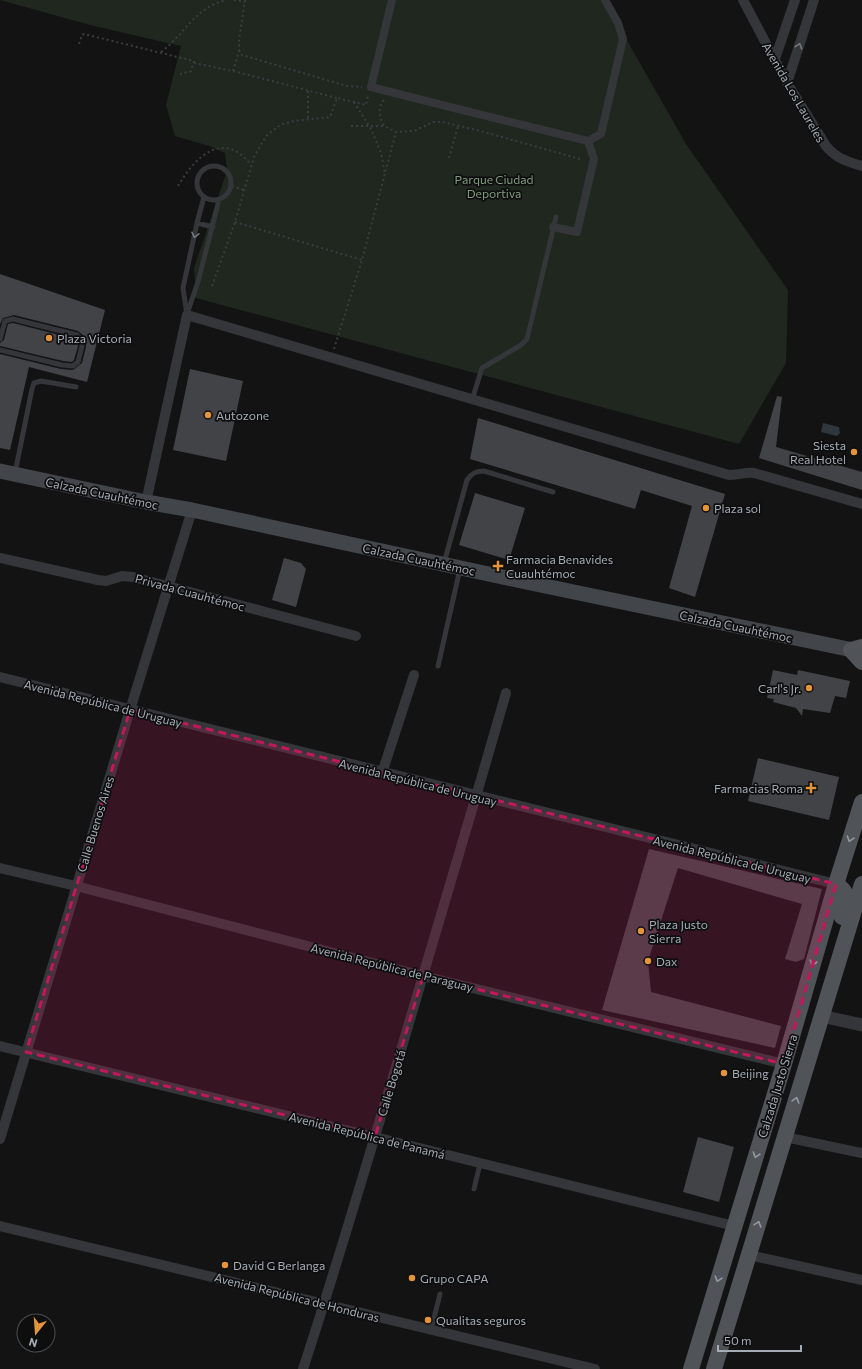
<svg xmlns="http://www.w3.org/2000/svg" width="862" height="1369" font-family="Commissioner,sans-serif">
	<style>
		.green { fill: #1f271f }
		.water { fill: #2d373c }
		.building { fill: #424347 }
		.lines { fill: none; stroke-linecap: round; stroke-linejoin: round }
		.path { stroke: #3a3d40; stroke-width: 2; stroke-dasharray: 2 3; stroke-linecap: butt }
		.service { stroke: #343639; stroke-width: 5 }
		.pedestrian { stroke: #343639; stroke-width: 8 }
		.minor { stroke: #343639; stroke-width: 10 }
		.tertiary { stroke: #343639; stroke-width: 13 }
		.secondary { stroke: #424549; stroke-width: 15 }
		.primary { stroke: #505358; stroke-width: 16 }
		.oneway { stroke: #72777d }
		.oneway2 { stroke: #949aa2 }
		.marked { fill: #c2185b; fill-opacity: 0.2; stroke: #c2185b; stroke-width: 3; stroke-dasharray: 8 5; stroke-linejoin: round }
		.poi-dot { fill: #e4943b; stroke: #0e0e0f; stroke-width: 1.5 }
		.labels { text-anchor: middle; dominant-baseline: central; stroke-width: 3.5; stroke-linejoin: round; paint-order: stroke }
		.street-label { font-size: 12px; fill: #a5acb4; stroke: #0e0e0f }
		.park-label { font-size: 12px; fill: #809d7e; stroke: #0e0e0f }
		.poi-label { font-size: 12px; fill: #a5acb4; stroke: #0e0e0f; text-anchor: start }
	</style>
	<rect width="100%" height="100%" fill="#131314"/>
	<path class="green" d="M0,0H604L686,144L788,290L786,363L739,444L196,298L194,268L227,171L225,153L209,146L175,136L166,105L181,46L90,25Z"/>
	<path class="water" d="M823,423L839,427L840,433L837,436L821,432Z"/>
	<path class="building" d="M0,274L105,310L87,382L29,367L10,450L0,448V354L61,369L73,370L82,363L86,347V340L85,337L78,331L14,315L3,318L0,324Z
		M13,323L75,339L78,342V346L74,360L72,362L63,361L0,346V343L4,340L8,324Z
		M190,369L243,381L226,461L173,450Z
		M777,396L782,397L776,447L862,472V490L759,458Z
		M478,418L725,494L695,597L669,588L692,506L641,490L635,509L470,459Z
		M475,493L525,508L509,560L459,545Z
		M284,558L301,563L306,569L296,607L272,600Z
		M773,670L797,675L798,670L850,681L846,698L835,696L830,713L803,709L802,716L796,708L773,702L774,699L767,698Z
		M758,758L839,777L829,820L748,801Z
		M649,849L822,889L804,959L796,962L785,959L802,904L678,868L648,961L651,992L781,1026L775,1048L602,1010Z
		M698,1137L734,1147L719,1202L683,1192Z"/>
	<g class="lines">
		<path class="path" d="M234,0L245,2
			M245,0L239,40V50L242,55L347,86L362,87
			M79,44L82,35L84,34L194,61L191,71L180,74
			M161,52C185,34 194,8 226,0
			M194,63L237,72L337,98
			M233,71L239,51
			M308,91V119
			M384,100C377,108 380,118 384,126L396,132L414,131L433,122H442L477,130L580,159
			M354,102L371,129L381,153L385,173
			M351,126H384
			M449,158L458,126
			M178,186C195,157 223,129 251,165
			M232,186L244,190
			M235,222L362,260
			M212,286L235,222L254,157L266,136L280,125L294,121L330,117L337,98L366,105L368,96
			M334,349L362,260L396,132"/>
		<path class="service" d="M197 183a17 17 0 1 1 34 0a17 17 0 1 1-34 0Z
			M197,223L213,227
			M187,314L198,282L219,200
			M187,315L183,288L197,223L204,197
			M0,339L5,321L13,319L77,335L82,340V346L78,362L73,366L62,365L0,350
			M472,400L482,368L521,345L527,339L556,217
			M15,473L32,389L34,383L41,381L76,387
			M444,563L467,480C472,473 476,471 484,471L553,492
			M438,666L460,569
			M474,1189L480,1164
			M431,1330L440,1294"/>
		<path class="pedestrian" d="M392,0L371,87L442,105L588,141L601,134L623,39L618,23L605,0
			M553,227L577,232L594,159L588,141"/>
		<path class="minor" d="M743,0L787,83L826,146C837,159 846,161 862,166
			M775,59L795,0
			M787,83L814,0
			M146,502L187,315L729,475C738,475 745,472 754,473L862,504
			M0,558L98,580L106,581L122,576L133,577L356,636
			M0,677L836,884
			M382,773L414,675
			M0,868L76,886L423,976L784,1064
			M0,1046L375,1137L734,1226
			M785,1137L862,1153
			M0,1139L130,710L192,510
			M0,1226L595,1369
			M749,1255L862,1280
			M303,1369C336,1269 365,1168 396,1067C433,943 470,818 506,693"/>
		<path class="tertiary" d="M821,1016L862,1025"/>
		<path class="secondary" d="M0,471L146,502L192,510L526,582L862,652"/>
		<path class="primary" d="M862,647L851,650L862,662
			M836,884C852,894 846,902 842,917
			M691,1369L784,1064L836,884L862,802
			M714,1369L862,884"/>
	</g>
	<defs><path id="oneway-chevron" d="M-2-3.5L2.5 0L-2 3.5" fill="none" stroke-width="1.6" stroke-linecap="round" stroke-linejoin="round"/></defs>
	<g class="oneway">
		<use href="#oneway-chevron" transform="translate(799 46) rotate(-72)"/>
		<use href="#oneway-chevron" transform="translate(195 235) rotate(102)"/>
	</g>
	<g class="oneway2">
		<use href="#oneway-chevron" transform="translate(850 839) rotate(108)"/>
		<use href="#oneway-chevron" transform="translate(813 963) rotate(106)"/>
		<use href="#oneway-chevron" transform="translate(796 1100) rotate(-73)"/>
		<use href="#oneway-chevron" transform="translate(756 1155) rotate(107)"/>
		<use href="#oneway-chevron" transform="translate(758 1224) rotate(-73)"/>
		<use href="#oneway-chevron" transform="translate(718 1279) rotate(107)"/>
	</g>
	<path class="marked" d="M130,710L836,884L784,1064L423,976L375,1137L26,1052Z"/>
	<g class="poi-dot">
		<circle cx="49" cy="338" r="4"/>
		<circle cx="208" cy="415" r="4"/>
		<circle cx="854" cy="452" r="4"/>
		<circle cx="706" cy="508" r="4"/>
		<path d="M496 560h4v4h4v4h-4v4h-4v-4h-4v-4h4z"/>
		<circle cx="809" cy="688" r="4"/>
		<path d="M809 782h4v4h4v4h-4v4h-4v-4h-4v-4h4z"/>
		<circle cx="641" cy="931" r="4"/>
		<circle cx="648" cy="961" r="4"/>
		<circle cx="724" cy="1073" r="4"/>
		<circle cx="225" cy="1265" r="4"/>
		<circle cx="412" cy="1278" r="4"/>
		<circle cx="428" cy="1320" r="4"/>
	</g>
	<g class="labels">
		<g class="street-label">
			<text transform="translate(794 92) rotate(60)">Avenida Los Laureles</text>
			<text transform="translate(102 493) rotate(12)">Calzada Cuauhtémoc</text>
			<text transform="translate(419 559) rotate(12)">Calzada Cuauhtémoc</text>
			<text transform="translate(190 592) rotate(15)">Privada Cuauhtémoc</text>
			<text transform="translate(736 626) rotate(12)">Calzada Cuauhtémoc</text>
			<text transform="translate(103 703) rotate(14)">Avenida República de Uruguay</text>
			<text transform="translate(418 782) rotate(14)">Avenida República de Uruguay</text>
			<text transform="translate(95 824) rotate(-73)">Calle Buenos Aires</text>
			<text transform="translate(732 859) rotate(14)">Avenida República de Uruguay</text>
			<text transform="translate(392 967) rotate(14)">Avenida República de Paraguay</text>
			<text transform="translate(391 1083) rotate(-73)">Calle Bogotá</text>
			<text transform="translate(777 1086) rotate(-73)">Calzada Justo Sierra</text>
			<text transform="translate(367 1135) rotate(14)">Avenida República de Panamá</text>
			<text transform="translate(297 1297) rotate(14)">Avenida República de Honduras</text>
		</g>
		<g class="park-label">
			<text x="494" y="179">Parque Ciudad<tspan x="494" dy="14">Deportiva</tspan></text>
		</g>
		<g class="poi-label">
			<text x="57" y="338">Plaza Victoria</text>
			<text x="216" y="415">Autozone</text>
			<text x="846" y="445" text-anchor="end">Siesta<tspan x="846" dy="14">Real Hotel</tspan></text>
			<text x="714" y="508">Plaza sol</text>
			<text x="506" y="559">Farmacia Benavides<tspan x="506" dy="14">Cuauhtémoc</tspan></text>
			<text x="801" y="688" text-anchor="end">Carl's Jr.</text>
			<text x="803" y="788" text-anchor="end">Farmacias Roma</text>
			<text x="649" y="924">Plaza Justo<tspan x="649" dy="14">Sierra</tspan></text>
			<text x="656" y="961">Dax</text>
			<text x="732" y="1073">Beijing</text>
			<text x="233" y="1265">David G Berlanga</text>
			<text x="420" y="1278">Grupo CAPA</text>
			<text x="436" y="1320">Qualitas seguros</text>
		</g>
	</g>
	<g transform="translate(36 1333) rotate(197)"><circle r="19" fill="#0e0e0f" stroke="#4a4d51"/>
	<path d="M0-3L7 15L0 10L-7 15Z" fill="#e4943b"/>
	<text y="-6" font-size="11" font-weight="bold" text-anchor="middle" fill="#a5acb4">N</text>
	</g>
	<path d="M718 1345v6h83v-6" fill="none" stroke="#a5acb4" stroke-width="2"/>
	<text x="724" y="1345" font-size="12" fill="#a5acb4" stroke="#0e0e0f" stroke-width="3" paint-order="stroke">50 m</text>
</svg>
